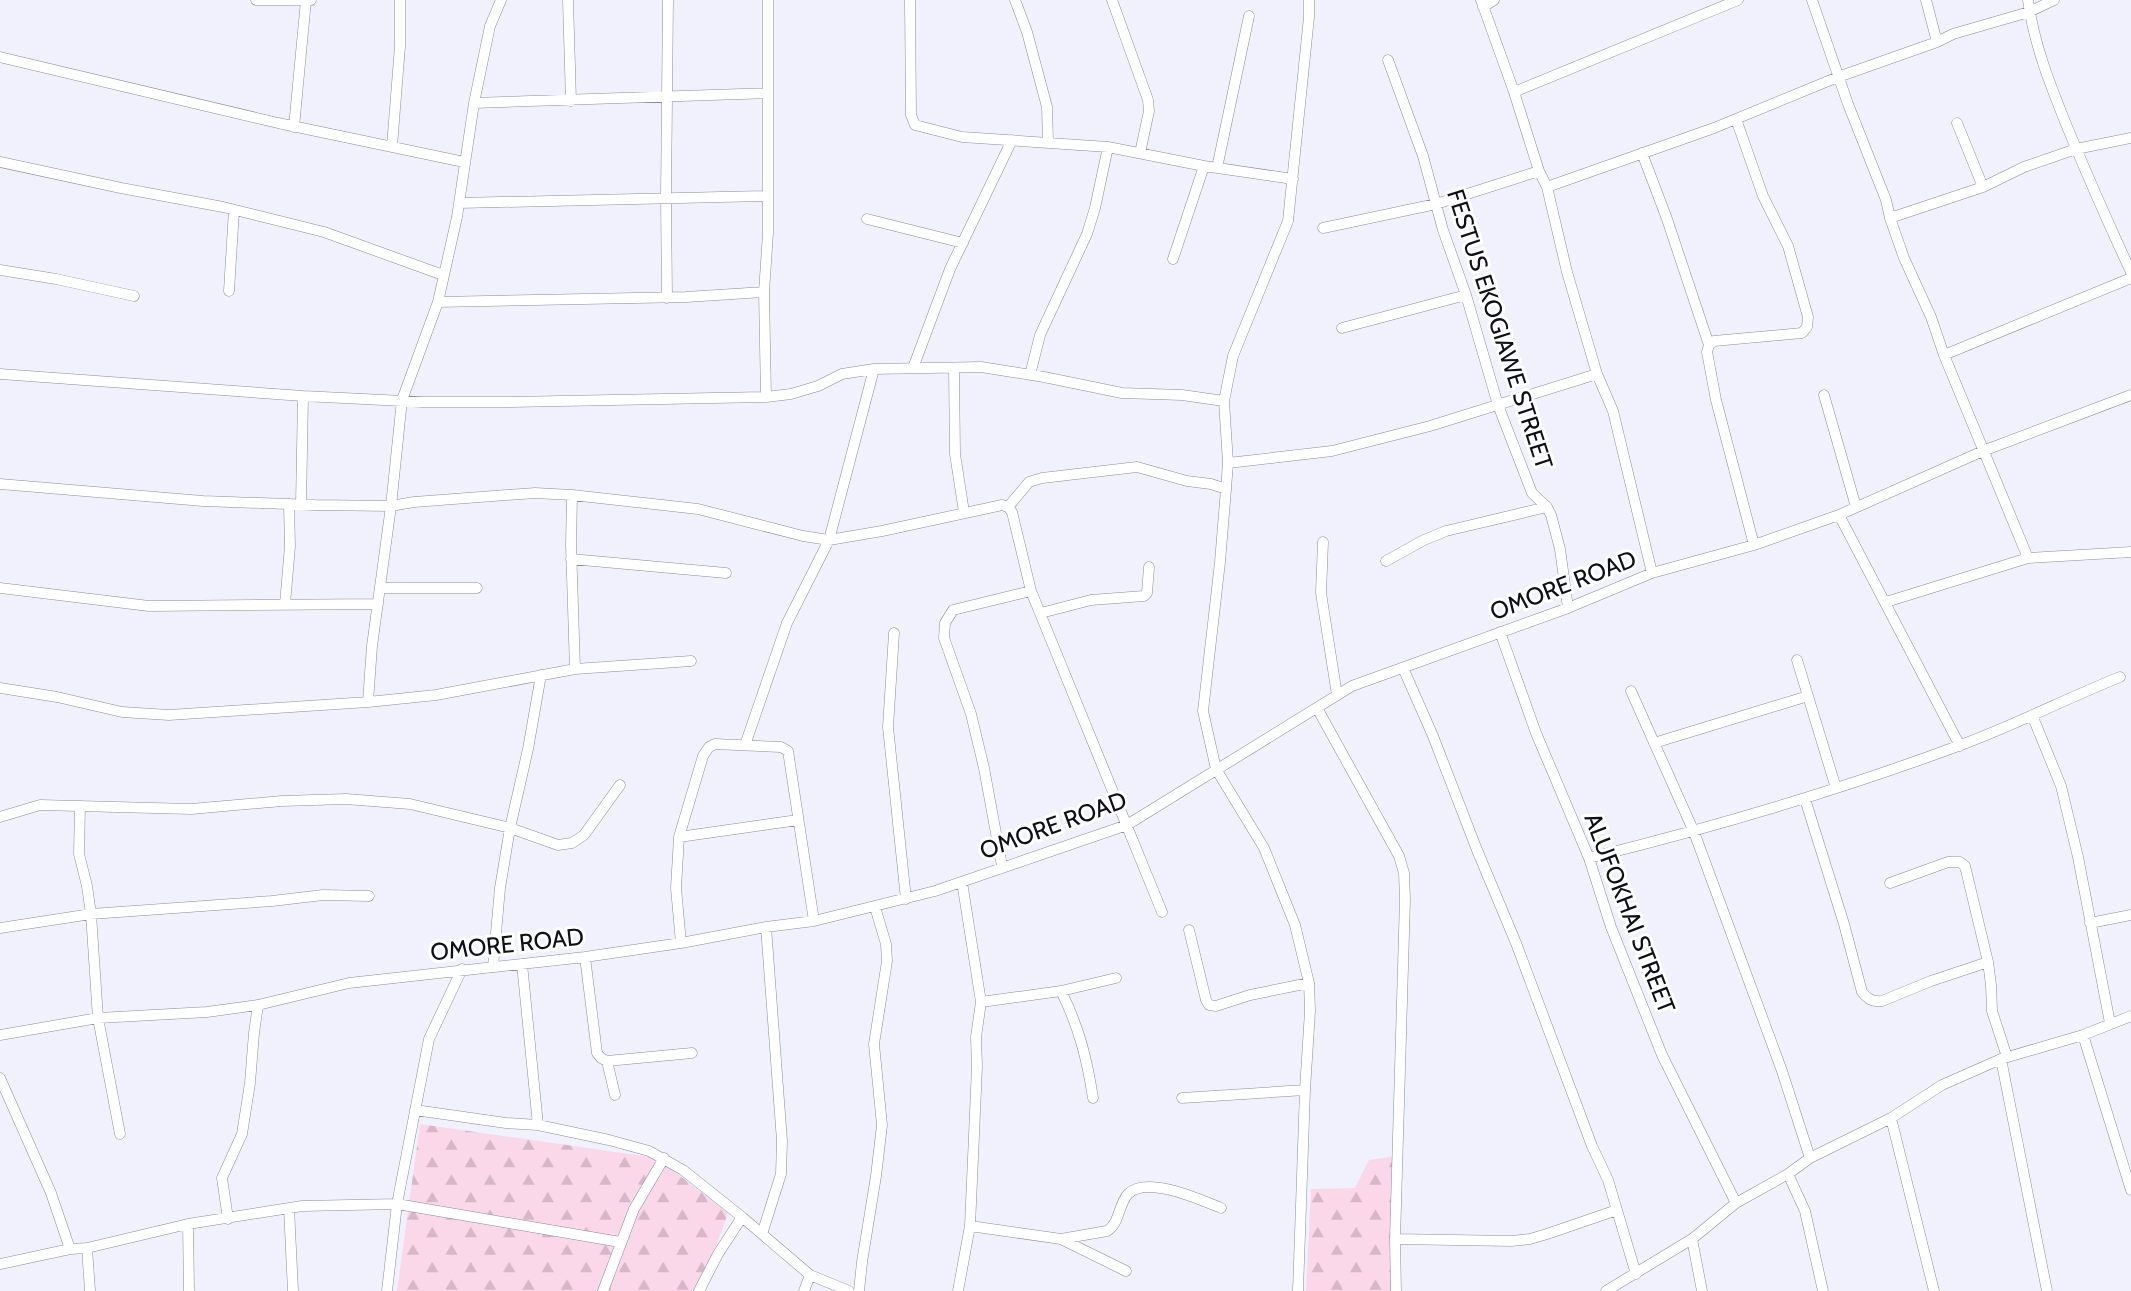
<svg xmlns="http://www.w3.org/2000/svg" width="2131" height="1291" font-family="Cabin,sans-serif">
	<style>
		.forest { fill: url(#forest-firs) }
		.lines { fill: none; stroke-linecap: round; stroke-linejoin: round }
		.street-casing { stroke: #898ba6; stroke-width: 11 }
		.street { stroke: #fff; stroke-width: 10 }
		.labels { text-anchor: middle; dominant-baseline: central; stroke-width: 6; stroke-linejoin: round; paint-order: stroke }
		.street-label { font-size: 24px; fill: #0d0e17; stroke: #fff }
	</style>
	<defs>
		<pattern id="forest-firs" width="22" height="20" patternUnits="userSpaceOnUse" patternTransform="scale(1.75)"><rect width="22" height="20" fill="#fbd7ea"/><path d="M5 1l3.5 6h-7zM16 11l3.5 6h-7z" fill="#d6b7c8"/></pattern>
	</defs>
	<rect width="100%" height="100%" fill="#f0f1fd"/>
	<path class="forest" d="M420,1124L657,1158L728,1213L717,1244L695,1291H397Z
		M1396,1156L1392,1291H1306L1311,1189L1355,1188L1369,1160Z"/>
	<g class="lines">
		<g class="street-casing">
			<path id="street" d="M256,0H311
				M568,0L571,101
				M910,0L911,115L915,125L962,137L1108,147L1204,166L1293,179
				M1015,0L1027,32L1047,107L1048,142
				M1112,0L1148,100L1149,111L1140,153
				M1481,0L1514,92L1539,171L1547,187L1567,272L1597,374L1613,411L1652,573
				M1812,0L1848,104L1886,200L1890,218L1904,258L1931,317L1944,355L2028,558
				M1926,0L1937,42
				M2028,0C2034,45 2051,87 2068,129C2088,177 2109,225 2131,272
				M1483,7L1494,0
				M0,57L278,123L464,162
				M1388,60L1423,156L1443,230L1466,295L1498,405L1532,493L1547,507L1551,515L1560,549L1568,608
				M1514,92L1738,0
				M474,103L768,93
				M1736,119L1763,196L1788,246L1808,317L1807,327L1802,333L1714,341L1709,345L1707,352L1716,400L1754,545
				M1957,123L1983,187
				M294,127L306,0
				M392,146L400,46V0
				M1642,153L1667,219L1709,345
				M0,162L121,188L223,207L324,232L443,275
				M1217,168L1249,16
				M1547,187L1714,128L1838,77L1937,42L1953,34L2029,12L2054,0
				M459,203L768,196
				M1890,218L1983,187L2024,167L2076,149L2131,138
				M867,219L963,243
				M1323,228L1436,204L1539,171
				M1173,259L1204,166
				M0,270L56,279L134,296
				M229,291L234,210
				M667,298L666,198L668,0
				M438,302L686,297L764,292
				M1342,328L1466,295
				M1944,355L2131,278
				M913,368L950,269L1012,140
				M954,369L955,454L964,512
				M0,374L303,396L423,402H511L766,397L791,394L818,386L842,374L874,369L981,367L1044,377L1122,393L1182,395L1224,401
				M1030,375L1040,335L1087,234L1095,208L1108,147
				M1824,395L1856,507
				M766,397L764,292L768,233V0
				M1228,463L1332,451L1430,426L1597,374
				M0,484L203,501L315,505L391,506L414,502L535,493L572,495L698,509L803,536L829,540L882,531L1002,505L1008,507L1012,512L1031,591L1162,912
				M572,495L571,545L575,669
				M301,504L303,396
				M1008,507L1029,482L1042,478L1137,467L1187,481L1211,484L1226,489
				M1839,515L1960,746
				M1323,542L1321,593L1337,695
				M571,559L726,573
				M1386,561L1424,540L1446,531L1547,507
				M0,588L149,606L378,604
				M380,588H477
				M1886,602L2028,558L2131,552
				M285,604L290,546L289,504
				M1041,613L1091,600L1144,596L1147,593L1149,567
				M1500,632L1536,733L1589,858L1611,927L1662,1055L1736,1203
				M894,633L888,727L906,899
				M1797,660L1836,788
				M1403,668L1433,736L1477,850L1516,943L1592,1146L1608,1180L1636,1274
				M0,688L57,697L122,712L169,715L368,702L436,695L575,669L691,661
				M1631,691L1694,832L1782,1071L1810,1158
				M368,702L372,646L391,506L402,400L438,302L457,217L474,103L490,26L501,0
				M1317,708L1399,856L1404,873L1405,899L1395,1239L1396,1291
				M2032,715L2061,786L2078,857L2110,1023
				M1654,743L1808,696
				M745,745L787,623L829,540L874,369
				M1805,799L1844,924L1862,992C1868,999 1872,1002 1882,1001L1931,981L1988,962
				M80,806L79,854L87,886L91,914L98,1018L120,1134
				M0,817L40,805L191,809L282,801L346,799L410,804L510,828L558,845L572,843L584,835L620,785
				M679,837L798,820
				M1589,858C1714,827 1837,791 1958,746C2013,726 2065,699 2120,677
				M1002,866L984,768L971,714L944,638L945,623L953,610L1031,591
				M1890,883L1948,862H1960L1965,866L1988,962L1991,985L1992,1011L2007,1057
				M2090,923L2131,915
				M0,928L91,914L272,901L323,895L369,896
				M1189,930L1206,1000L1209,1005L1216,1006L1250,995L1309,983
				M681,943L676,888L679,837L703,756L709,747L715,744L781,747L788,751L814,921
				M585,957L597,1053L601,1058L607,1061L692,1053
				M522,964L538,1125
				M493,967L500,888L510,828L528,749L541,675
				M1061,991C1079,1027 1087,1059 1093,1098
				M981,1002L1061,991L1116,978
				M0,1035L98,1018L207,1012L258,1005L349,983L585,957L681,943L766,927L814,921L935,891L1127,825L1352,686L1568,608L1652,573L1754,545L1839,515L1983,451L2131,395
				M2083,1035L2131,1190
				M2001,1059L2047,1291
				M607,1061L615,1095
				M0,1078L51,1193L70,1249
				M1182,1098L1305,1090
				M415,1110L506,1123L538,1125L609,1140L649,1151L683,1170L742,1217L810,1275L849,1291
				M1891,1118L1934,1291
				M1788,1174L1805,1211L1823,1291
				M289,1208L293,1291
				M228,1219L222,1178L242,1134L250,1083L254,1033L258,1005
				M188,1224L189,1291
				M970,1226L1061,1239L1107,1231C1120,1223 1118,1205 1128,1194C1147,1175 1201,1200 1221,1208
				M762,1234L781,1174L782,1141L766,927
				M1061,1239L1126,1271
				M1395,1239L1511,1241L1530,1239L1547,1234L1617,1210
				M1692,1239L1702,1291
				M87,1248L90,1291
				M0,1264L70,1249L87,1248L188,1224L302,1206L397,1204L620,1242
				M387,1291L397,1204L429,1039L462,969
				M603,1291L634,1209L664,1158
				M699,1291L718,1254L742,1217
				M804,1291L810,1275
				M859,1291L862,1262L876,1176L882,1125L874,1044L887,961L886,944L875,907
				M958,1291L970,1226L977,1067L976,1037L981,1002L962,882
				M1298,1291L1305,1090L1310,1011L1309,983L1295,925L1264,848L1216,769L1203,711L1220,562L1226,489L1228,463L1224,401L1233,356L1288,221L1309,17V0
				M1606,1291L1692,1239L1736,1203L1788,1174L1810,1158L1891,1118L1942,1085L2001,1059L2083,1035L2131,1016"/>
		</g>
		<use href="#street" class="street"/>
	</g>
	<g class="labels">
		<g class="street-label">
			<text transform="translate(1500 329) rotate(72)">FESTUS EKOGIAWE STREET</text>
			<text transform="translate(1563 585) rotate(-21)">OMORE ROAD</text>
			<text transform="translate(1053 825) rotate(-20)">OMORE ROAD</text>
			<text transform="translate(1630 913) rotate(69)">ALUFOKHAI STREET</text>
			<text transform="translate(507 944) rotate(-6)">OMORE ROAD</text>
		</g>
	</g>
</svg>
